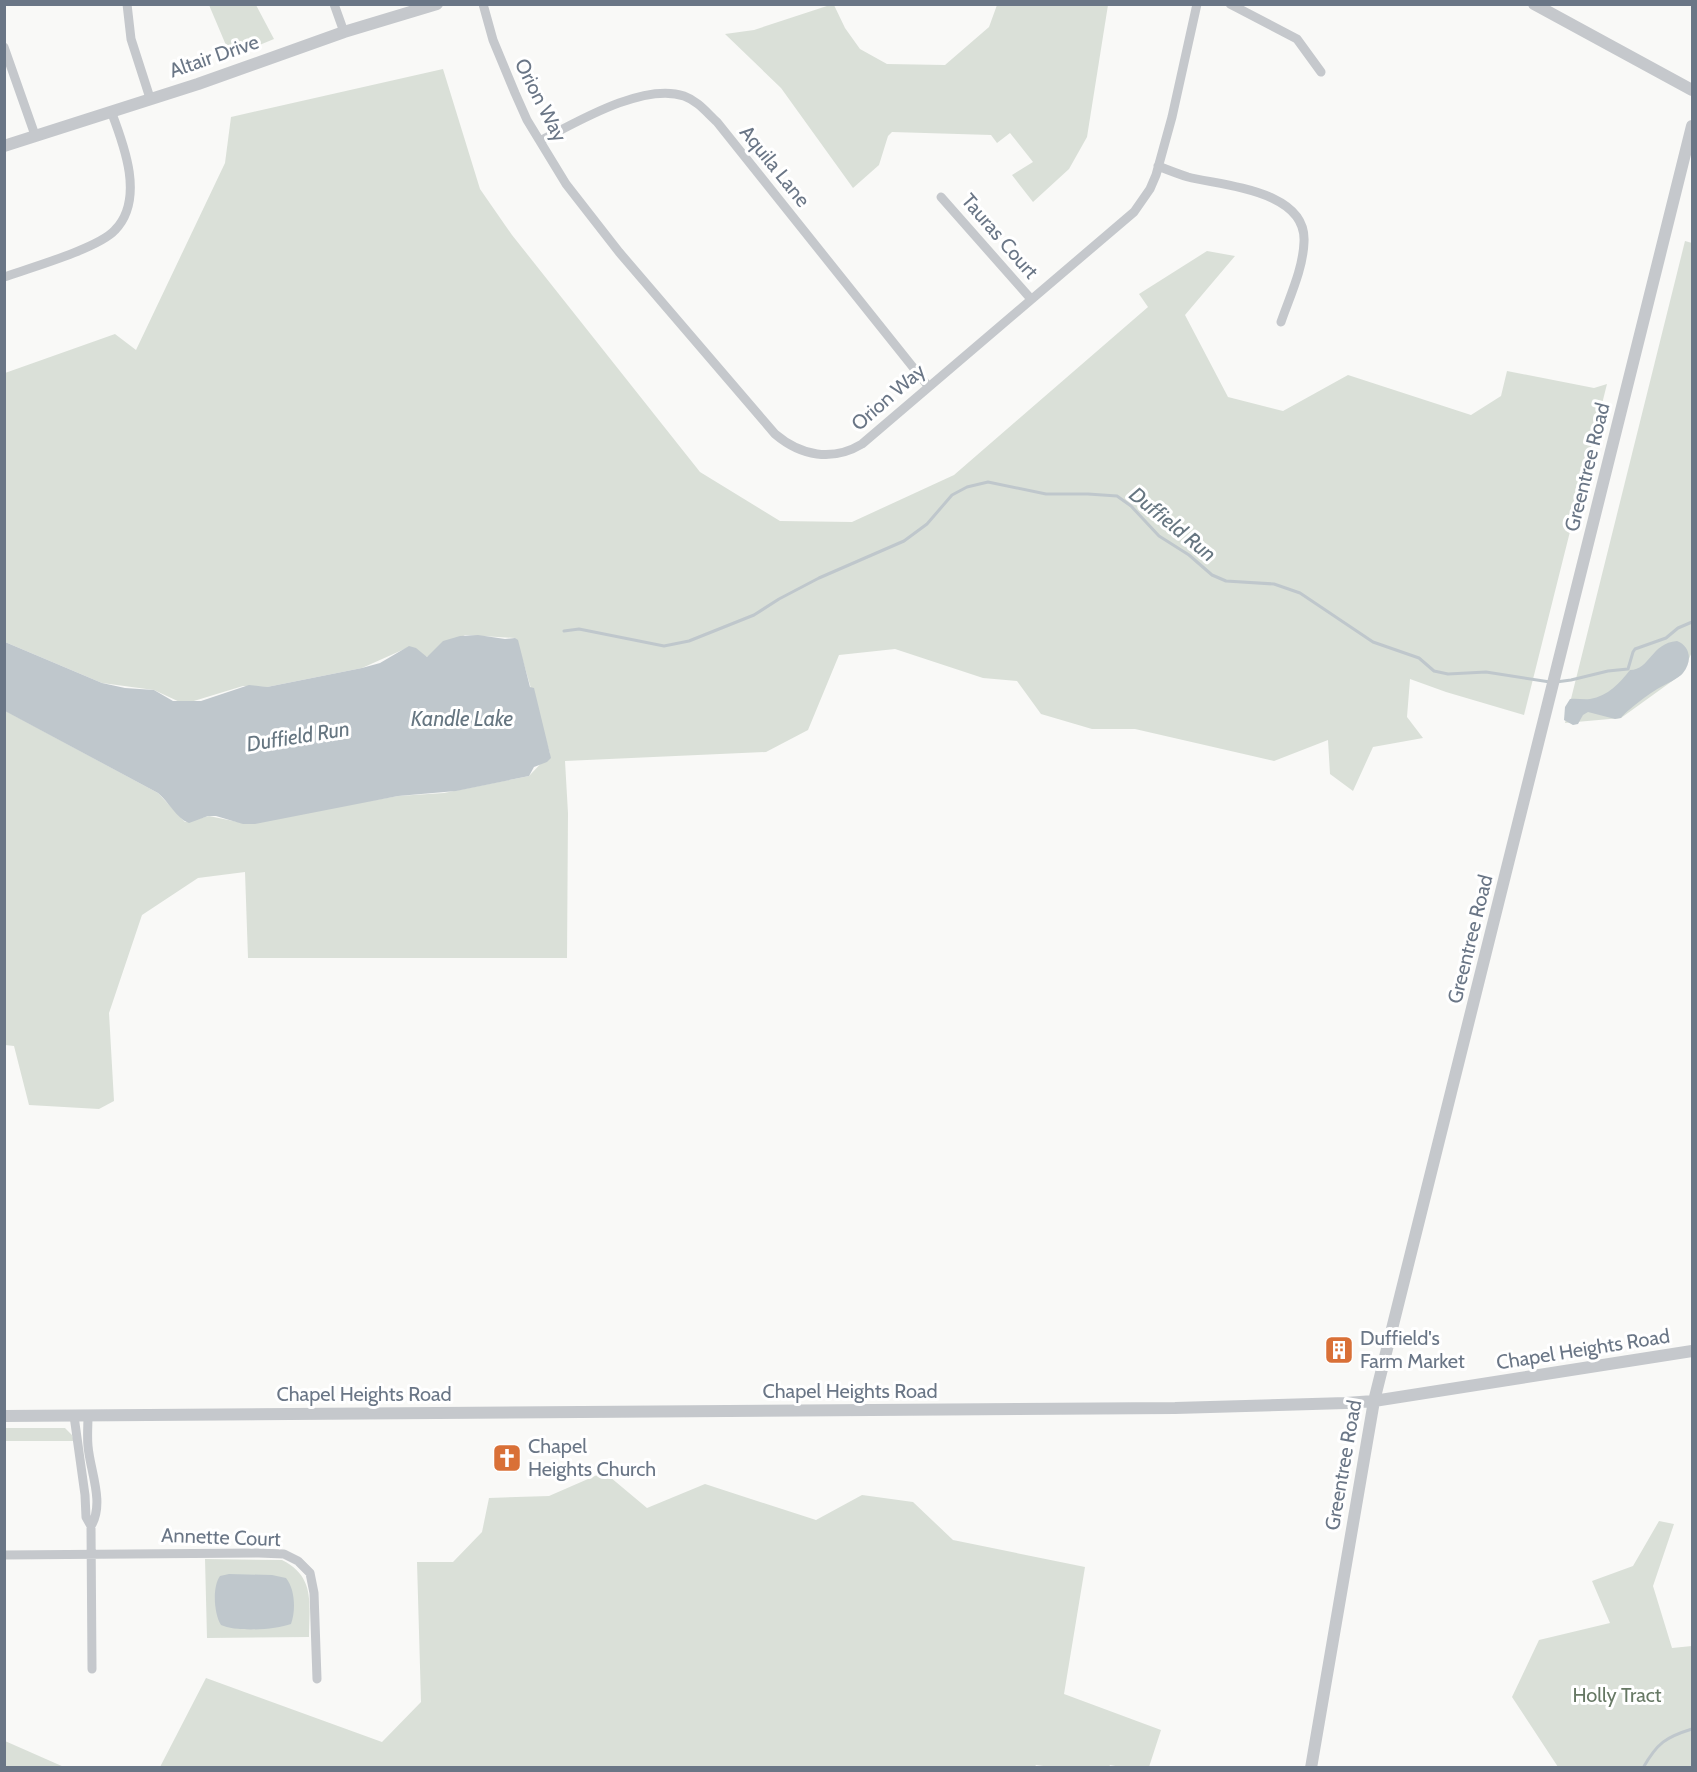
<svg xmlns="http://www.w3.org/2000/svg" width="1697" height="1772" font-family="Cabin,sans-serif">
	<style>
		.green { fill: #dae0d8 }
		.water { fill: #bfc7cc }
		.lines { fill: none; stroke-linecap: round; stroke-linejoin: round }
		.stream { stroke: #bfc7cc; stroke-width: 3 }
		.minor { stroke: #c5c8cc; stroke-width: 9 }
		.tertiary { stroke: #c5c8cc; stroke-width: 12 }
		.labels { text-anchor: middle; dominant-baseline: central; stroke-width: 6; stroke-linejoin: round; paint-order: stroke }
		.street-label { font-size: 20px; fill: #6a7686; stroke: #fff }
		.poi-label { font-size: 20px; fill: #6a7686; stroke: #fff; text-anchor: start }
		.park-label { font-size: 20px; fill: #667864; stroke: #fff }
		.water-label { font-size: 21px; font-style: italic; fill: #667681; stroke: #fff }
	</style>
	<rect width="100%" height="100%" fill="#f9f9f7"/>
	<path class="green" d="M209,5H256L274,39L231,57Z
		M830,5H834L845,28L860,49L887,64L945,65L989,27L997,5H1108L1087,137L1069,169L1033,202L1012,175L1033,162L1010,133L997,143L991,135L892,132L888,136L879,165L853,188L781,88L725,34L754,30Z
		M443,69L480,189L512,235L700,472L780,521L852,522L954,475L1148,307L1139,294L1207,251L1235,256L1185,315L1228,397L1283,411L1348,375L1471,415L1501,396L1507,371L1594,388L1607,384L1524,715L1446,692L1410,679L1407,717L1423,738L1373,747L1353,791L1330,774L1328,740L1274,761L1135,729H1092L1041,714L1017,681L983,678L895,649L839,655L808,730L766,752L565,761L568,813L567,958H248L245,872L198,878L142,915L109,1013L114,1101L99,1109L29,1105L14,1046L5,1045L4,710L158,793L185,822L209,816L243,823L398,796L444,793L529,776L550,754L523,661L515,638L465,635L427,657L409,647L362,668L267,687L243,686L184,704L154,690L102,683L5,642V373L115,334L136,350L225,163L231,117Z
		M1685,241L1692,243V652L1682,674L1621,718L1565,723Z
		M4,1428H65L72,1435L74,1441H5Z
		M604,1472L647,1508L705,1484L816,1520L862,1495L913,1502L953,1540L1085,1567L1064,1694L1161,1730L1149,1767H1121L1110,1765L1109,1767L1058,1768L1036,1765L1034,1768L160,1767L206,1678L382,1742L421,1702L417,1562H453L482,1532L489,1498L549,1496Z
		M1659,1521L1674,1524L1653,1586L1672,1648L1692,1646V1767H1558L1512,1697L1539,1640L1610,1623L1592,1581L1633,1566Z
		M205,1559L282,1560C316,1577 309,1604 309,1637L207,1638Z
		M4,1741H5L64,1767H5Z"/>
	<path class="water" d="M478,635L505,639L515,638L518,640L530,687L534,688L551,758L547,762L534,767L529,776L456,791L398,796L255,824H243L216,816H208L189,823C176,818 169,802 158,793L5,711V642L102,683L125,688L154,690L173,701H201L249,685L267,687L362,668L380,663L409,646L416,648L427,657L443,641L460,636Z
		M1677,641C1690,646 1693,661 1683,673C1678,679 1666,684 1659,688C1650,693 1626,711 1621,718L1615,719L1588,712L1583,715L1578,724L1573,725L1564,720L1565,707L1570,699C1577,698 1583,700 1590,699C1608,696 1620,683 1630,670C1650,670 1651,643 1677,641Z
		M229,1574L272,1575L286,1578C295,1589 296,1610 291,1624C275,1630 236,1632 221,1625C214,1614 212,1587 220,1576Z"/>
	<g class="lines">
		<path class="stream" d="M564,631L579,629L664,646L689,641L754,615L779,599L819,578L904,541L927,524L952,495L967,487L988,482L1046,494H1088L1117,496L1131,506L1159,536L1189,555L1212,575L1226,581L1274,584L1300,593L1373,642L1419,658L1434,671L1448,674L1486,672L1550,682
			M1556,682L1571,680L1608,671L1628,669L1633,652L1635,649L1666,638L1678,628L1692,622
			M1643,1768C1657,1743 1666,1737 1692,1729"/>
		<path class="minor" d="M127,4L131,39L150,98
			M334,4L344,32
			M483,4L493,40L515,93L527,120L566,184L619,252L775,434C801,456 832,462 862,444L1134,212L1150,189L1156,175L1172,117L1197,4
			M1230,4L1297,39L1321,72
			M4,47L35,135
			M540,141C575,123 643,82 684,96C698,101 707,113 717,122L928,386
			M1158,166C1168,170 1178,174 1188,177C1223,186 1307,190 1304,242C1303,269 1290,296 1281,322
			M941,197L1031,299
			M4,277C30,268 99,248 115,230C145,199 124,145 111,111
			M74,1416L85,1495L86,1517L91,1526L92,1669
			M88,1416C88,1426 87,1436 88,1446C90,1471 105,1503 91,1526
			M4,1555L259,1553L284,1554L298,1561L310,1573L314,1593L317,1679"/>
		<path class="tertiary" d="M1534,4L1692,90
			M4,146L198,84L344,32L437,4
			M4,1416L1175,1408L1346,1403L1374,1401L1692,1351
			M1311,1768L1374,1401L1692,126"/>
	</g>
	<defs>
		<g id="building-square" transform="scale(1.5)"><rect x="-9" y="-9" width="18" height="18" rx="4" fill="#d97037" stroke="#fff"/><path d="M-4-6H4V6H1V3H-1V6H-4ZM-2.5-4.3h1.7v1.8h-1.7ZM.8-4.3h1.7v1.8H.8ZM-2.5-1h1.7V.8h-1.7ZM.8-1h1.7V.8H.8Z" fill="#fff"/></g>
		<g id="church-square" transform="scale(1.5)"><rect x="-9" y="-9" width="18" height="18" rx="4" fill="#d97037" stroke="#fff"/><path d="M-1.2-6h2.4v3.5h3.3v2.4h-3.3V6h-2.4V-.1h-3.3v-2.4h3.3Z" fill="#fff"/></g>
	</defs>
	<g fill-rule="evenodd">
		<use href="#building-square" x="1339" y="1350"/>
		<use href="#church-square" x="507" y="1458"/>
	</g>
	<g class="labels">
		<g class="street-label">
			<text transform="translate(214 56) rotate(-19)">Altair Drive</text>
			<text transform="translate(541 100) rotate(63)">Orion Way</text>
			<text transform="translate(775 166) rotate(51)">Aquila Lane</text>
			<text transform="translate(1000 236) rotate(49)">Tauras Court</text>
			<text transform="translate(888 397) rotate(-41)">Orion Way</text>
			<text transform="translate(1587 467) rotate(-76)">Greentree Road</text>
			<text transform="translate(1470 939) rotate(-76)">Greentree Road</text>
			<text transform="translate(1583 1349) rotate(-9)">Chapel Heights Road</text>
			<text x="850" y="1391">Chapel Heights Road</text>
			<text x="364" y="1394">Chapel Heights Road</text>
			<text transform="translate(1343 1465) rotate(-80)">Greentree Road</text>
			<text transform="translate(221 1537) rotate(2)">Annette Court</text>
		</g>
		<g class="poi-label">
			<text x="1360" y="1338">Duffield's<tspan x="1360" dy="23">Farm Market</tspan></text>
			<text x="528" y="1446">Chapel<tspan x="528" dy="23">Heights Church</tspan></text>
		</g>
		<g class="park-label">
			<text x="1617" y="1695">Holly Tract</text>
		</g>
		<g class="water-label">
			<text transform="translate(1173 524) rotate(39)">Duffield Run</text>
			<text x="462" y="718">Kandle Lake</text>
			<text transform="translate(298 736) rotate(-9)">Duffield Run</text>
		</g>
	</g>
	<rect width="1697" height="1772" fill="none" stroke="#6a7686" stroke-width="12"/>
</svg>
